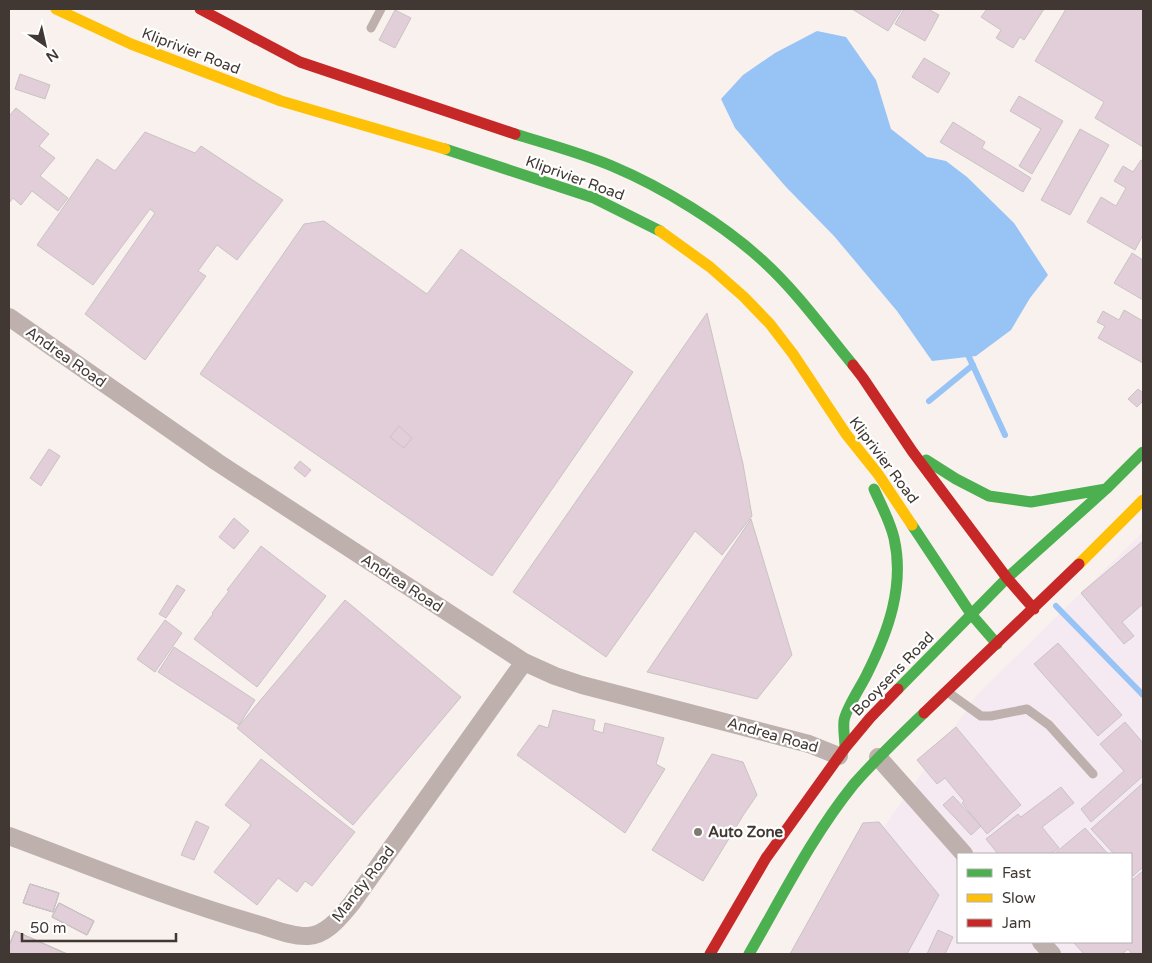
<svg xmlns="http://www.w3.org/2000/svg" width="1152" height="963" font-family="'Varela Round',sans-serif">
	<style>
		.industrial { fill: #f5e9f2; fill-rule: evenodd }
		.water { fill: #97c3f5 }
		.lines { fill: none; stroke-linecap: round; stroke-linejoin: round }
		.stream { stroke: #97c3f5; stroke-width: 6 }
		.building { fill: #e1ced8; stroke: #cac3c4 }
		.lane { stroke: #bdb0ad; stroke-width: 9 }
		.street { stroke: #bdb0ad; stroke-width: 18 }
		.fast { stroke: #4caf50; stroke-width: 11 }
		.slow { stroke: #ffc107; stroke-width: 11 }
		.jam { stroke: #c62828; stroke-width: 11 }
		.poi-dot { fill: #817974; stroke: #fff; stroke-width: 2 }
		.labels { text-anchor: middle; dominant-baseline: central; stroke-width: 4.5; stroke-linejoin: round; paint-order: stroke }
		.street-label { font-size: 15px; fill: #413833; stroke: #fff }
		.poi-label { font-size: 15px; font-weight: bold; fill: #413833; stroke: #fff; text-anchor: start }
	</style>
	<rect width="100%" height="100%" fill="#f8f1ed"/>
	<path class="industrial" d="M1143,532V954H795L977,695ZM958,854H1131V942H958Z"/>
	<path class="water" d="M817,31L846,37L876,80L891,129L927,157L946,161L967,177L1014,223L1048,275L1030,298L1011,330L976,356L932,361L897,311L834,236L786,187L735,128L721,99L743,75L775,53Z"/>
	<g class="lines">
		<path class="stream" d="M969,357L1005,435
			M929,401L973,365
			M1056,606L1143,695"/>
	</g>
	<path class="building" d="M852,9H902L888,31Z
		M904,9H928L939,15L925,41L895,24Z
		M987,9H1044L1024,40L1020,37L1013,48L996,38L1001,30L981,17Z
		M1066,9H1143V147L1095,118L1104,102L1035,61Z
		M395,10L411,18L395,48L379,40Z
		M924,58L950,73L938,93L912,77Z
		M20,74L50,85L45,99L15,89Z
		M1019,96L1063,121L1032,174L1019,166L1041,129L1010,111Z
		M16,108L49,134L39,146L55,158L40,176L68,198L58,211L32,191L21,205L13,198L9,203V116Z
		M953,122L985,142L982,148L1031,178L1023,192L940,142Z
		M1080,129L1109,145L1070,215L1041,200Z
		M145,132L195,153L201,146L283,200L237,260L217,245L198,271L206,276L145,360L85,314L155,213L150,209L93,285L37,245L97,159L115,171Z
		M1141,160L1143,161V235L1135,250L1087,222L1101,197L1116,206L1126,188L1114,181L1123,166L1133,172Z
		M324,221L427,294L461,249L633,372L492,576L200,374L304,224Z
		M1132,253L1143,260V300L1114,283Z
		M1124,310L1143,321V363L1098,338L1105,326L1097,322L1103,311L1119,320Z
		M707,313L743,464L752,516L722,555L695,531L606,657L513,592Z
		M1138,389L1143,393V401L1137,407L1128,399Z
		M399,426L412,438L404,448L390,437Z
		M49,449L60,456L41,486L30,478Z
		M300,461L311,470L305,477L294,468Z
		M234,518L249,531L234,549L219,537Z
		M751,519L792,655L757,699L647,672Z
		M1143,541V604L1122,622L1134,636L1124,644L1081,593Z
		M261,546L326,596L257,687L194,639L213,614L212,613L229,591L227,590Z
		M177,585L185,590L166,618L159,614Z
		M345,600L461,697L353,825L237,728Z
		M165,620L182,633L155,672L137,659Z
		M1058,643L1122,715L1098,736L1034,664Z
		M174,647L255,700L239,725L158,672Z
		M553,710L595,720L593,730L603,733L605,723L664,738L656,764L665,769L625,833L517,755L539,725L548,728Z
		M1125,722L1143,743V776L1091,822L1081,809L1124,771L1100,744Z
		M956,727L1021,805L987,834L962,803L964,801L945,778L937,784L917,760Z
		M712,754L743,762L757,795L744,814L703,881L652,850Z
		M261,759L355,832L312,886L305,881L297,892L278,878L257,905L214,872L251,825L225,805Z
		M1143,783V867L1133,876L1131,874V854H1114L1091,829Z
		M1061,787L1074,803L1042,827L1059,848L1051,854H998L986,839L1018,814L1021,817Z
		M953,796L981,826L971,835L943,805Z
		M196,821L209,827L194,860L181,855Z
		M879,822L939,895L907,954H790L863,823Z
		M1085,828L1108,854H1054Z
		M1143,871V954H1132L1128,949L1122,954H1084L1073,942H1131V879L1132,880Z
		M30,884L59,893L53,912L23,903Z
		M30,884L59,893L53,912L23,903Z
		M30,884L59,893L53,912L23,903Z
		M30,884L59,893L53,912L23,903Z
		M59,903L94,921L87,935L52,917Z
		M59,903L94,921L87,935L52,917Z
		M59,903L94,921L87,935L52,917Z
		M59,903L94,921L87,935L52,917Z
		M938,930L953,937L945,954H927Z
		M15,931L67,954H9V946Z
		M15,931L67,954H9V946Z
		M15,931L67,954H9V946Z
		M15,931L67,954H9V946Z"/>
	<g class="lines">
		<path class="lane" d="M371,28L381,9
			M949,693L981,716H991L1027,709L1049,725L1093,774"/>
		<path class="street" d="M9,317L217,462L524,662L555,676L582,685L809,744L839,756
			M878,757L964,854
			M9,836C90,866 170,899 253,923C269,927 290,937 308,936C327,935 341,916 352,903L524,662
			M1041,942L1052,954"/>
		<path class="fast" d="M515,134C547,144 581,153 612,166C662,187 723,224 763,261C797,292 824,330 853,365
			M445,149L594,198L660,231
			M926,460L956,479L989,496L1031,502L1106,489
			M912,525L971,614L997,644
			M898,689L1007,578L1106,489L1143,452
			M845,748C845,739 843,730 844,721C845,710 862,685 867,674C888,632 905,586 894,538C890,521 881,505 874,489
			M749,954C782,897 812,836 854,784C876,759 900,736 924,713"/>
		<path class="slow" d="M56,9L131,44L281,101L445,149
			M660,231L710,267L744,297L770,324L793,354L846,434L878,474L912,525
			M1079,564L1143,500"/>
		<path class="jam" d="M200,9L300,62L515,134
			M853,365L863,378L912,451L1007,578L1034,609
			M924,713L1079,564
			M710,954L766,858L845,748L870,718L898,689"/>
	</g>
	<circle class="poi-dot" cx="698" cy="832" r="5"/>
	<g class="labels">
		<g class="street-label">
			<text transform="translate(191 51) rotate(21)">Kliprivier Road</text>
			<text transform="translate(575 178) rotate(20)">Kliprivier Road</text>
			<text transform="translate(66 357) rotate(35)">Andrea Road</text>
			<text transform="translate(884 460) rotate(53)">Kliprivier Road</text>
			<text transform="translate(402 583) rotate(33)">Andrea Road</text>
			<text transform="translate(893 674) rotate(-46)">Booysens Road</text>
			<text transform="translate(773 735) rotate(16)">Andrea Road</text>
			<text transform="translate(363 884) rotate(-52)">Mandy Road</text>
		</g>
		<g class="poi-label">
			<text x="708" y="832">Auto Zone</text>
		</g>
	</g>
	<rect width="1152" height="963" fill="none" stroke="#413833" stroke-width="20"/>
	<rect x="957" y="853" width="175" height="90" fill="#ffffff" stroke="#b3afad"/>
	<rect x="967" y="869" width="25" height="8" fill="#4caf50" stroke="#b3afad"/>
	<text x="1002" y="878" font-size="15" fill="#413833">Fast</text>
	<rect x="967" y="894" width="25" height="8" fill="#ffc107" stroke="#b3afad"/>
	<text x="1002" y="903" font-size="15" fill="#413833">Slow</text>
	<rect x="967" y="919" width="25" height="8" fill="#c62828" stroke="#b3afad"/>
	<text x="1002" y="928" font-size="15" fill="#413833">Jam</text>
	<g transform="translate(45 45) rotate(146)" stroke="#ffffff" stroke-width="4" paint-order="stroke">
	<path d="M0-4L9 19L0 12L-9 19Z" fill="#413833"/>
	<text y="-8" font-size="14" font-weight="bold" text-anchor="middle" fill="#413833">N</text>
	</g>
	<path d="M22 933v8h154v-8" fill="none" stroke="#413833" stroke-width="2.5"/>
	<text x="30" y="933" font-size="15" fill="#413833" stroke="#ffffff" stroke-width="4" paint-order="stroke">50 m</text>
</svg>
